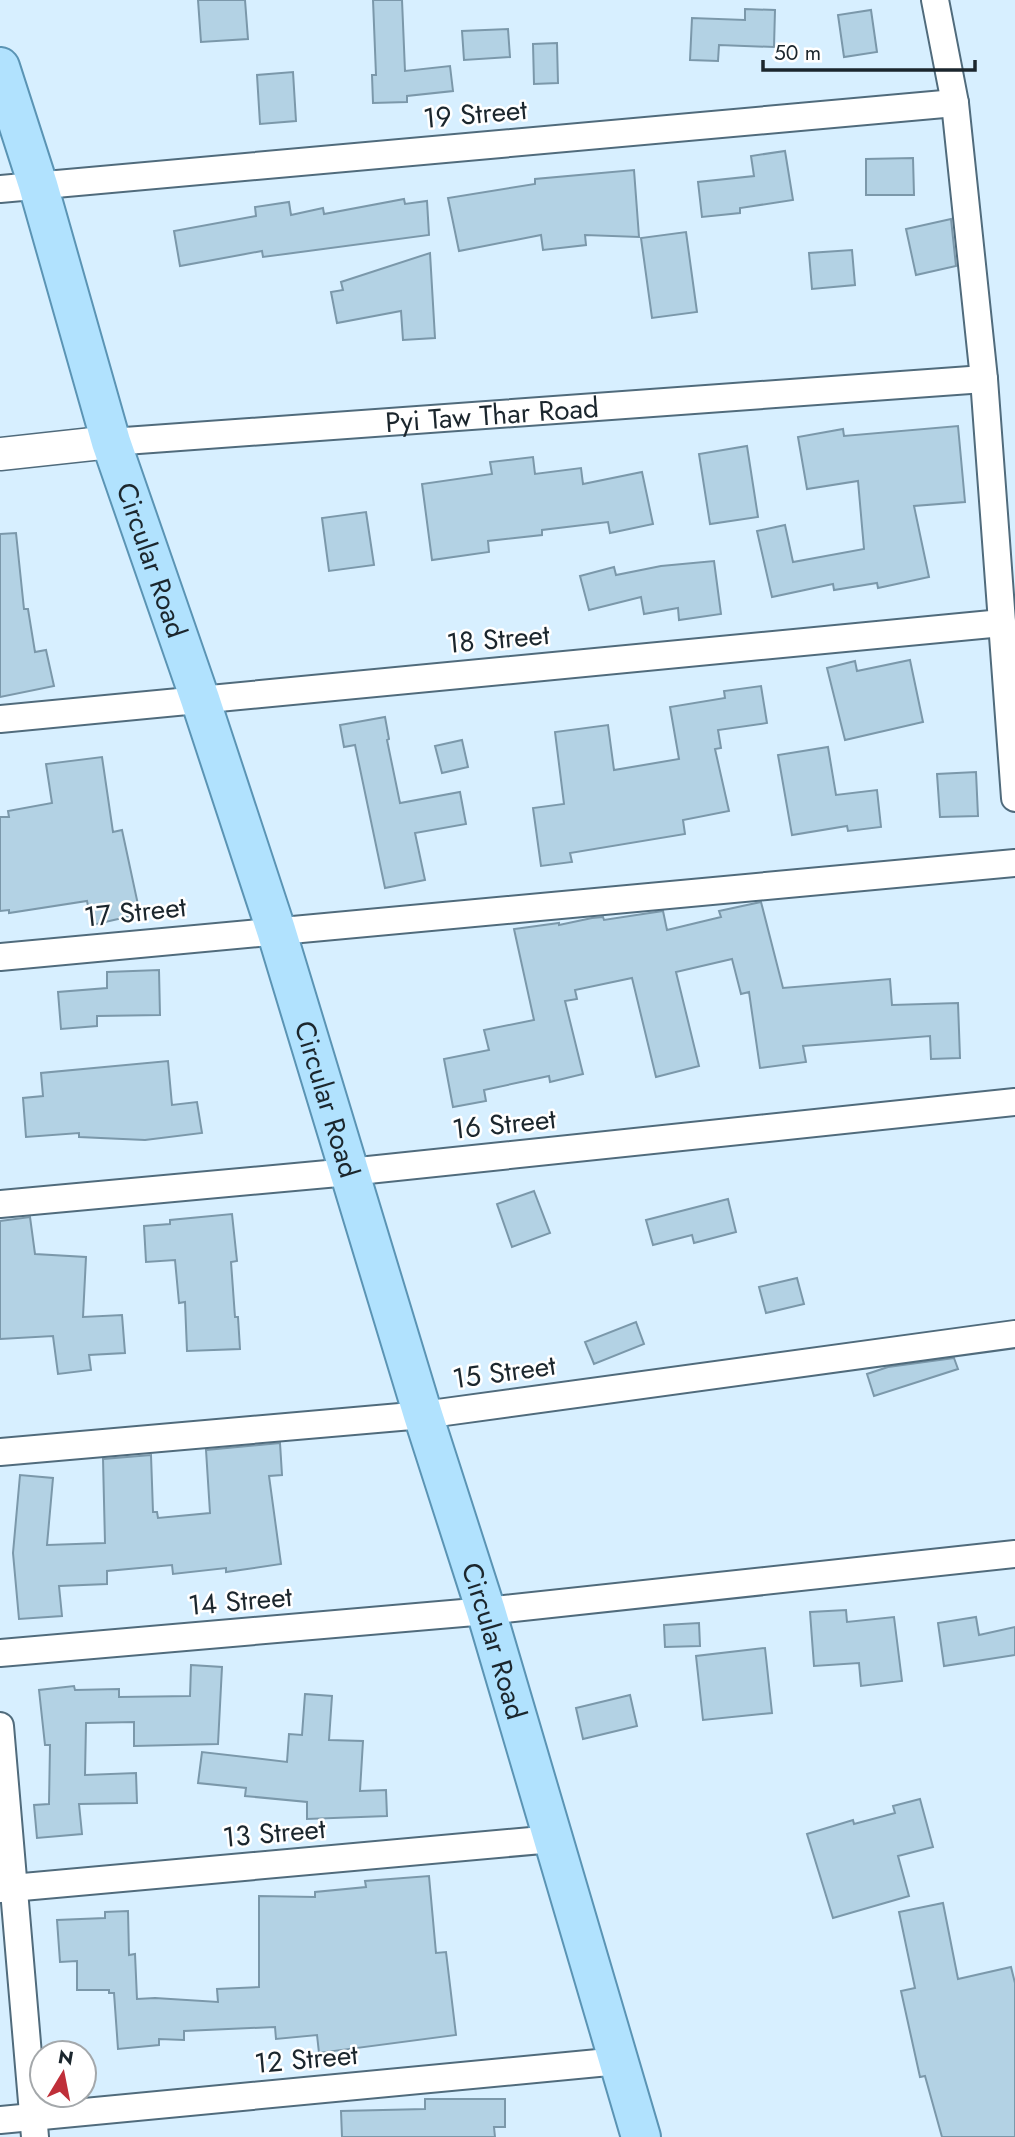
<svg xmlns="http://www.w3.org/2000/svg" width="1015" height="2137" font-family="Jost,sans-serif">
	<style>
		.building { fill: #b3d2e4; stroke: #7b98aa; stroke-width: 2 }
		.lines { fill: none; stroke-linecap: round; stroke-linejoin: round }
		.minor-casing { stroke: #506b7c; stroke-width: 30 }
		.tertiary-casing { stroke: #506b7c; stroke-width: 35 }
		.primary-casing { stroke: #5b94b4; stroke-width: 42 }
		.minor { stroke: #fff; stroke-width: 26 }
		.tertiary { stroke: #fff; stroke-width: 32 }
		.primary { stroke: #b1e2fe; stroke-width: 38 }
		.labels { text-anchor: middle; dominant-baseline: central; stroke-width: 5; stroke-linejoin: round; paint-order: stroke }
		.street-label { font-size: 28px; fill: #1b262d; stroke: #fff }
	</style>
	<rect width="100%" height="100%" fill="#d7efff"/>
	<path class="building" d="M198,0H245L248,39L201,42Z
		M373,0H402L405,71L450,66L453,91L407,96V102L373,103L372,75H376Z
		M745,9L775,10L774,47L719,45L718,61L690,60L692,18L745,20Z
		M871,10L877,52L844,57L838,15Z
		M508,29L510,57L464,60L462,31Z
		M557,43L558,83L534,84L533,44Z
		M293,72L296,121L260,124L257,75Z
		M785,151L793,200L740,208V213L702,217L698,182L754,176L751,156Z
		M913,158L914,195H866V159Z
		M634,170L639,237L585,235L586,245L543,250L541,235L459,251L448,198L535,184V179Z
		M404,199L405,204L427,201L429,235L263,257L262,251L180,266L174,231L256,216L255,207L289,202L291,215L323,208L324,214Z
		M951,219L956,266L916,275L906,229Z
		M686,232L697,312L652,318L641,238Z
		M852,250L855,285L812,289L809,253Z
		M430,253L435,338L403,340L401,311L337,323L331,292L343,290L341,282Z
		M958,426L965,502L914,506L929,577L878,588L877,583L834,590L833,584L772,597L757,531L785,525L793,562L864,549L858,481L807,489L798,437L843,429L844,436Z
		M747,446L758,517L710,524L699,454Z
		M533,457L535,474L581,468L583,484L642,472L653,524L610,533L608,522L542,530V535L488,541L489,552L432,560L422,484L492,474L490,462Z
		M366,512L374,565L329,571L322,518Z
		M16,533L24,609H28L35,652L46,650L54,686L0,697V534Z
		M714,561L721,614L679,620L678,608L644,614L641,597L589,610L580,576L614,567L616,575L661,566Z
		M910,660L923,722L845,740L827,668L855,661L857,671Z
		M761,686L767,723L718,730L721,748L715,749L729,811L683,820L685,834L570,853L572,862L541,866L533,808L564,804L555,732L608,725L614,770L679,759L670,707L725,698L724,691Z
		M385,717L389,739L387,740L400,803L460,792L466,824L415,833L425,880L385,888L355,745L344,747L340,725Z
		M462,740L468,767L442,773L435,746Z
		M828,747L836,795L877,790L881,827L848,831L847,826L792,835L778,755Z
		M102,757L113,832L122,830L140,914L92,925L87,901L9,913V910L0,911V817H9L8,811L52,803L46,764Z
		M976,772L978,816L940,817L937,774Z
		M761,902L783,988L890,979L892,1005L958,1003L960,1058L931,1059L930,1036L803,1046L806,1062L760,1068L749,992L741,994L732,959L676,972L699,1066L656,1077L632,978L575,990L577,999L565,1001L583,1074L550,1082L549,1076L484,1090L486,1101L453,1107L444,1059L489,1050L484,1030L534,1020L514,929L559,923V925L592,918L603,917L604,920L663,911L667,930L721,917L719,911Z
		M159,970L160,1015L97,1016V1026L61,1029L58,992L107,988V972Z
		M168,1061L172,1105L197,1102L202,1133L145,1140L79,1137V1133L26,1137L23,1098L43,1096L41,1073Z
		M534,1191L550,1233L512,1247L497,1204Z
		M728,1199L736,1232L694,1243L692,1235L653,1245L646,1220Z
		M232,1214L237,1261L231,1262L235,1317H238L240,1349L187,1351L185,1302L179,1303L175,1260L146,1262L144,1226L170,1224V1220Z
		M30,1217L35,1254L86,1257L83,1317L122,1315L125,1353L89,1355L91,1370L58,1374L53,1336L0,1339V1221Z
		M797,1278L804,1304L766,1313L759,1287Z
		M636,1322L644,1344L594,1364L585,1342Z
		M954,1358L958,1369L874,1396L867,1374L888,1367Z
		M280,1443L282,1475L269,1476L281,1564L226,1572V1568L173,1574L172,1565L107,1571V1584L59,1586L62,1616L19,1619L13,1553L20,1475L53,1478L47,1545L105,1543L103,1459L151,1455L153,1512H157L158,1518L210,1513L206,1450Z
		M846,1610L847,1622L894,1617L902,1681L861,1686L859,1663L814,1666L810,1612Z
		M976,1617L979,1635L1015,1627V1655L944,1666L938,1623Z
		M699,1623L700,1646L665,1647L664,1625Z
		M765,1648L772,1713L703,1720L696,1656Z
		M191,1665L222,1667L218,1744L134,1746V1722L86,1723L85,1775L136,1773L137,1803L79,1804L82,1834L37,1838L34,1805L49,1804L50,1745H45L39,1690L74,1686L75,1690L119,1689V1697L190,1696Z
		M305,1694L332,1696L329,1740L363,1741L360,1791L386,1790L387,1816L307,1819V1802L245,1796L246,1788L198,1783L202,1752L287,1762L289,1734L302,1735Z
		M630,1695L637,1726L583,1739L576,1708Z
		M920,1799L933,1847L898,1856L909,1896L833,1918L807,1834L853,1820L854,1824L895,1813L893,1806Z
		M429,1876L436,1953L446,1952L456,2035L319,2053L317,2035L276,2039L275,2027L184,2031V2040L159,2039V2045L118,2049L114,1993H109V1990H77V1961L60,1962L57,1920L105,1918V1912L128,1911L129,1955L135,1954L137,1999L155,1998L218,2002L217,1989L259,1987V1896L315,1897V1892L366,1887L365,1881Z
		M943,1903L958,1979L1011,1967L1015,1983V2137H942L925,2076L920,2077L901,1991L915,1988L899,1912Z
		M425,2099H505V2127H494L495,2137H342L341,2111L425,2109Z"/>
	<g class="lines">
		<g class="minor-casing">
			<g id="minor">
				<path d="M935,0L955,103L984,379L1015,798"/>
				<path d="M0,189L955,103"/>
				<path id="s1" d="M111,442L984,379"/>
				<path d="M0,719L1002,623"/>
				<path d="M0,957L1015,863"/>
				<path d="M0,1204L349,1172L1015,1102"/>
				<path d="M0,1452L423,1415L1015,1334"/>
				<path d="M0,1653L486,1611L1015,1554"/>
				<path d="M0,1726L35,2137"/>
				<path d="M0,1889L553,1839"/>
				<path d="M0,2120L619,2061"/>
			</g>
		</g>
		<g class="tertiary-casing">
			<path id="tertiary" d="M0,454L111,442"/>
		</g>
		<g class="primary-casing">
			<g id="primary">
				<path id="s2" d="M0,67L38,185L111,442L200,699L276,930L423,1415L486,1611L641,2137"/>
			</g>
		</g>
		<use href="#minor" class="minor"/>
		<use href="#tertiary" class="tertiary"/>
		<use href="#primary" class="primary"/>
	</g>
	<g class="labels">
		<g class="street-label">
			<text transform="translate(475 114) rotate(-5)">19 Street</text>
			<text stroke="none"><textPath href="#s1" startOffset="382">Pyi Taw Thar Road</textPath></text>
			<text stroke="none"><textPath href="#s2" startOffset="516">Circular Road</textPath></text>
			<text transform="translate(498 639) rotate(-5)">18 Street</text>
			<text transform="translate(135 912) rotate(-6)">17 Street</text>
			<text stroke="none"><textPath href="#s2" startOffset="1083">Circular Road</textPath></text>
			<text transform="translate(504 1124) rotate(-6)">16 Street</text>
			<text transform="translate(504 1372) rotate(-8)">15 Street</text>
			<text transform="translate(240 1601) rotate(-5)">14 Street</text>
			<text stroke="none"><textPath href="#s2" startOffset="1650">Circular Road</textPath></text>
			<text transform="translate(274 1833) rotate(-5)">13 Street</text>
			<text transform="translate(306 2059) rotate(-5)">12 Street</text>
		</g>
	</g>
	<g transform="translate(63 2074) rotate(10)"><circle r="33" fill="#ffffff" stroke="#a4a8ab" stroke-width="2"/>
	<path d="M0-5L12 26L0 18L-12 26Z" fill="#bf2f39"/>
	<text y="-10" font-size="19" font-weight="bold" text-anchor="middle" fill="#1b262d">N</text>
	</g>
	<path d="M763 60v10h212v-10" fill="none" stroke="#1b262d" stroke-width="3.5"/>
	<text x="774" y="60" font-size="21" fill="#1b262d" stroke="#ffffff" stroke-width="5" paint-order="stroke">50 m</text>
</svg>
